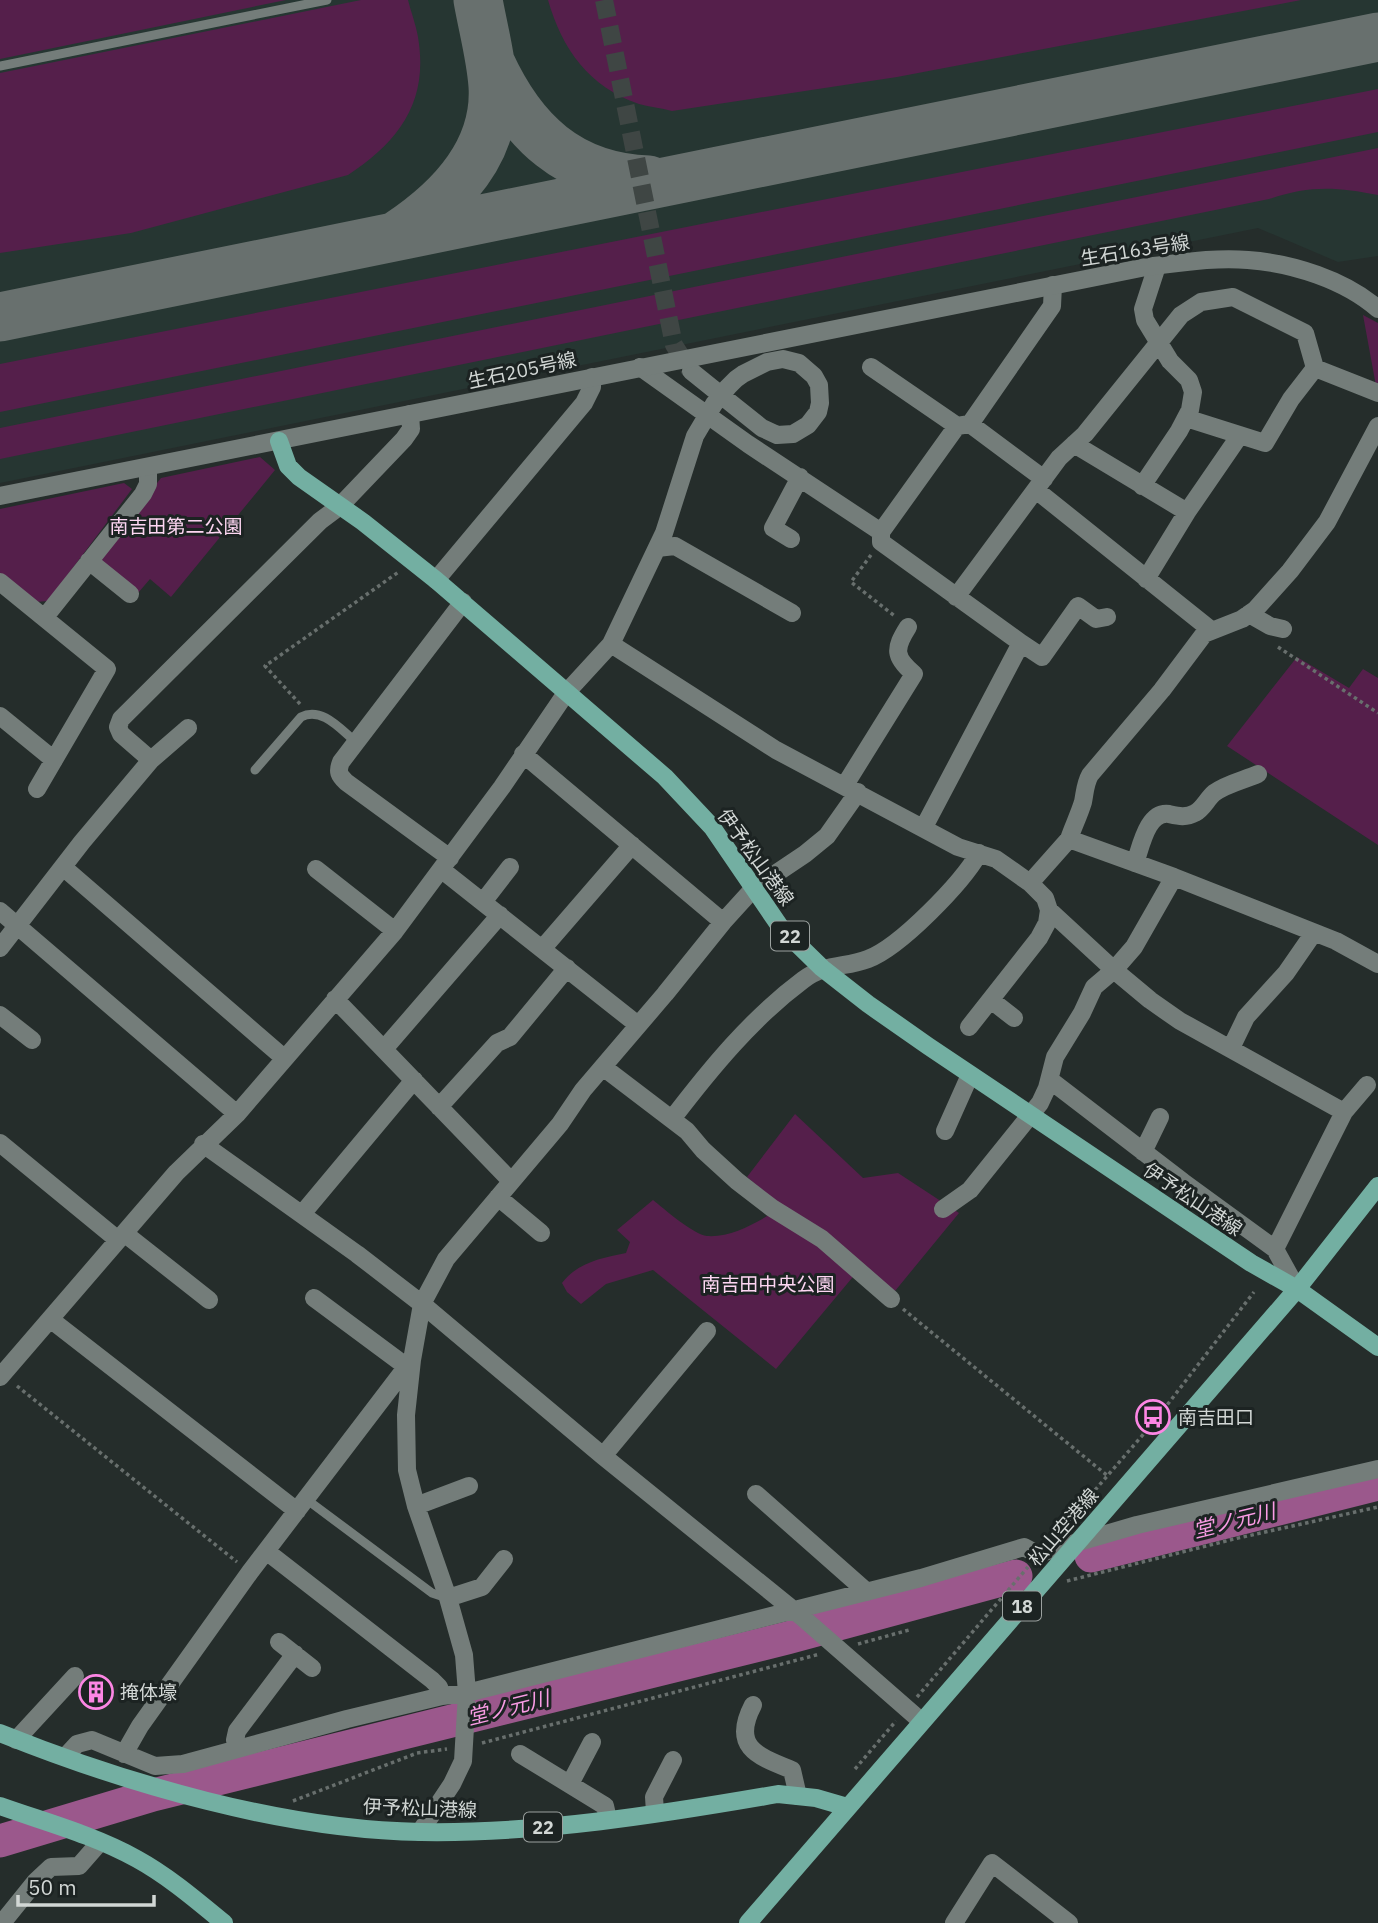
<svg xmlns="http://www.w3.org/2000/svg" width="1378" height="1923" font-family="'IBM Plex Sans','Noto Sans JP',sans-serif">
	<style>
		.built { fill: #263632 }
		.green { fill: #551f4b }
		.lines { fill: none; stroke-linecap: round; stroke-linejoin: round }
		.river { stroke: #9b588c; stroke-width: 33 }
		.taxiway { stroke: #68706e; stroke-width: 49 }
		.minor-tunnel { stroke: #3f4644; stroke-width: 18; stroke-dasharray: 18 9; stroke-linecap: butt }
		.path { stroke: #686f6d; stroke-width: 3.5; stroke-dasharray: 3.5 3.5; stroke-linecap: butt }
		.service { stroke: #747d7a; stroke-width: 9 }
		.minor { stroke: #747d7a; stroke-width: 18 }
		.tertiary { stroke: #747d7a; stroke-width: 18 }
		.primary { stroke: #73afa2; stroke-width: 18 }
		.labels { text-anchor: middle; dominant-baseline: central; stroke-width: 6; stroke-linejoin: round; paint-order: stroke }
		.shield { fill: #1c2322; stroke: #9ba19f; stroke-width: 2 }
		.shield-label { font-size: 18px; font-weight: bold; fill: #d2d7d5 }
		.street-label { font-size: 19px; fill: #d2d7d5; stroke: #1c2322 }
		.park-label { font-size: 19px; fill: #fdd6f2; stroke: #1c2322 }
		.poi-label { font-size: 19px; fill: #d2d7d5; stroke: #1c2322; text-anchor: start }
		.water-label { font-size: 21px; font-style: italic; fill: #fa9ce5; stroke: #1c2322 }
	</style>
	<rect width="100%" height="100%" fill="#252d2b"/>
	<path class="built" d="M0,0H1378V256L1338,262L1258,228L0,483Z"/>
	<path class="green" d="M0,0H286L0,59Z
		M361,0H408C411,12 416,25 418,37C429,102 399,141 348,175L131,233L0,253V73Z
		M548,0H1301L897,77L672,111C661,108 650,107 639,104C589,87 562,49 548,0Z
		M1378,89V132L0,412V364Z
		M1378,148V195C1337,187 1310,185 1269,199L0,459V428Z
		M1363,315L1378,323V387L1376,386Z
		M260,457L275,470L171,597L150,579L138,593L96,560L161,478Z
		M124,483L132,489L48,601L35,602L0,574V509Z
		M1297,657L1349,688L1363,669L1378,678V845L1227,746Z
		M795,1114L863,1178L898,1173L959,1213L895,1291L862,1266L776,1369L653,1270L606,1284L581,1304L567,1292L562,1283C578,1262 602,1258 626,1253L630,1242L617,1230L653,1200C663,1208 694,1235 707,1236C733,1238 761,1220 782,1207L747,1177Z"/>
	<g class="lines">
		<path class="river" d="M1091,1556L1378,1484
			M0,1841L153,1795L787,1638L1016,1576"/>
		<path class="taxiway" d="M490,62C522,132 569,177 649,180
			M399,234C450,200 497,152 493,86C491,57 483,28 478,0
			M0,317L1378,37"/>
		<path class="minor-tunnel" d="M604,0L674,345L690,370"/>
		<path class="path" d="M871,555L851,582L896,617
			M1278,647L1378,713
			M300,704L265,666L400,571
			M903,1309L1109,1477
			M17,1386L237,1562
			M1063,1527L1154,1422L1254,1292
			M1067,1581L1234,1539L1378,1507
			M858,1644L909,1630
			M917,1697L1028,1567
			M482,1743L820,1654
			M855,1769L896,1721
			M293,1801L417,1753L447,1749"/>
		<path class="service" d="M0,66L327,0
			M255,770L301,717C322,706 341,730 356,742
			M306,1499L432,1593L447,1598"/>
		<path class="minor" d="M640,367L748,444L881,532
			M871,367L957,426
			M1186,418L1265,443L1291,399L1315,368L1378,393
			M970,424L1052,306L1053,285
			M1074,444L1187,512L1146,579
			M1142,486L1179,431L1190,410L1193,392L1189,380L1170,361L1145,320L1143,309L1157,266
			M1036,490L1211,630
			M1187,512L1240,435
			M791,539L773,528L800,477
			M657,548L675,546L792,613
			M89,561L130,594
			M436,580L584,403L592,387V377
			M0,582L107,669L37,789
			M956,597L1059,458L1085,434L1181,315L1201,302L1233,297L1305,333L1315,368
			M1249,614L1270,626L1283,629
			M45,617L143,494L148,484V467
			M1021,643L1042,657L1078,606L1096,619L1107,617
			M611,644L776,750L958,847L996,859L1030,883L1045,898L1049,910L1114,970L1094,987L1082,1013L1055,1057L1047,1088L1040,1103L970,1190L943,1209
			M0,716L54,760
			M523,754L723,922
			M151,760L121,734L118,727L121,719L320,521L340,506L404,439L411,429L410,414
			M845,785L914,674C894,657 894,649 908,627
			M924,827L1021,643L881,542V532L957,426L970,424L1044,479
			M1069,839C1073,827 1079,815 1083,802C1085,792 1085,784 1090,775L1162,690L1204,634L1242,619L1255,610L1290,571L1327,522L1378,426
			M450,858L346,782C339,775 337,772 341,762L463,602
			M1135,863C1141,847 1147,811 1169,814C1178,816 1186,818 1195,813C1203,809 1207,799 1214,793C1226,784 1244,780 1258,774
			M63,867L284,1058
			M316,869L395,931
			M442,870L638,1025
			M1174,877L1134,947L1114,970L1150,1000L1180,1021L1344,1112
			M1030,883L1069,839L1174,877L1336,941L1378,964
			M483,902L510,867
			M0,911L237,1114
			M0,948L82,842L151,760L188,728
			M542,949L632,845
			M335,999L511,1181
			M991,1000L1014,1018
			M0,1015L32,1040
			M969,1027L1039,938L1047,923L1049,910
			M1231,1048L1246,1017L1286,973L1313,934
			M384,1049L500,915
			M603,1067L687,1131L703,1150L737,1181L772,1208L822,1239L891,1299
			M1050,1080L1183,1182L1275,1249
			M439,1107L497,1043L510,1037L567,968
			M672,1119C711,1068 752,1018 803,980C825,963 845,968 868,959C900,947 962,883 979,853
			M945,1131L970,1075
			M0,1143L118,1240
			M203,1144L357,1254L422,1304L603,1456L802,1617L921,1721
			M1143,1152L1160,1117
			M498,1197L541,1233
			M302,1214L414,1080
			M124,1233L209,1300
			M1297,1289L1275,1249L1344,1112L1367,1085
			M314,1298L407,1367
			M50,1319L297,1511
			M0,1377L176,1173L237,1114L395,931L502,787L566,693L611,644L664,533L695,436L714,404L728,387L736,379L743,374L767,362L783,359L799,363L814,376L819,385L820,403L818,412L808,425L793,434L777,435L762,428L737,408L691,371
			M603,1456L707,1331
			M756,1494L867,1592
			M416,1506L469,1486
			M266,1551L432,1680L439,1687L442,1696
			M448,1598L482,1587L504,1559
			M279,1642L312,1668
			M753,1705C731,1747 757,1756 792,1770L798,1796
			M16,1740L75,1676
			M237,1749L235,1740L237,1731L295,1654
			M124,1754L140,1726L250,1572L411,1361
			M520,1754L605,1806L608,1819
			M65,1757L77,1744L92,1740L155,1766L183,1764L347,1719L442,1696L467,1693L921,1578L1024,1547L1037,1554L1137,1525L1378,1469
			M570,1784L592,1742
			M655,1812L654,1797L673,1760
			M420,1832L452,1784L463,1761L467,1693L464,1655L448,1598L416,1506L407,1470L406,1415L412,1360L422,1304L446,1259L560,1124L583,1090L665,994L723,922L753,889L805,854L827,836L858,792
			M2,1923L36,1881L51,1867L79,1866L100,1842
			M954,1923L992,1863L1069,1923"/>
		<path class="tertiary" d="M0,496L1146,267C1180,263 1214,257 1248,260C1292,263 1345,280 1378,309"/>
		<path class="primary" d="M279,441L288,466L299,477L363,522L436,580L665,777L712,827L781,928L822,968L868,1004L928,1046L1251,1263L1297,1289L1378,1347
			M0,1733C127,1784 284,1830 421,1832C538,1834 663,1814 778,1794L816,1798L847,1807
			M0,1806C45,1822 94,1835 137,1859C168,1876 196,1900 224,1923
			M748,1923L1297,1289L1378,1186"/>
	</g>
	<defs>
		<g id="bus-ring" transform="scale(1.75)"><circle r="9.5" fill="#1c2322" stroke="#fc86e4" stroke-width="1.5"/><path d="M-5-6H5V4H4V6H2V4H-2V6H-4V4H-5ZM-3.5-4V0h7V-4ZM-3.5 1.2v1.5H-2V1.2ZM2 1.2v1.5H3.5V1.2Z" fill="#fc86e4"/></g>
		<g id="building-ring" transform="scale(1.75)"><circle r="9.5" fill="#1c2322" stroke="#fc86e4" stroke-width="1.5"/><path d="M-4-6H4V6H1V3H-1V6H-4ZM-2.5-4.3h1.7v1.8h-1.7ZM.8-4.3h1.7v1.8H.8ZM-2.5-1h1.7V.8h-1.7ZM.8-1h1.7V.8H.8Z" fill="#fc86e4"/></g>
	</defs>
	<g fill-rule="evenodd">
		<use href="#bus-ring" x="1153" y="1417"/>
		<use href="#building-ring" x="96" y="1692"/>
	</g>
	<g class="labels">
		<g class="shield">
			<rect x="771" y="921.5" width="38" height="29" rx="5"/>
			<rect x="1003" y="1591.5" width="38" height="29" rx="5"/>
			<rect x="524" y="1812.5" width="38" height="29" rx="5"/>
		</g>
		<g class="shield-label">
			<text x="790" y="936">22</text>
			<text x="1022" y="1606">18</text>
			<text x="543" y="1827">22</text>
		</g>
		<g class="street-label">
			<text transform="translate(1135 250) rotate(-9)">生石163号線</text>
			<text transform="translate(522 370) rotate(-12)">生石205号線</text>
			<text transform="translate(756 857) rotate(54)">伊予松山港線</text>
			<text transform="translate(1193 1199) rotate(34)">伊予松山港線</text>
			<text transform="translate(1063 1527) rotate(-49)">松山空港線</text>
			<text transform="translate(420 1808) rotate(2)">伊予松山港線</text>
		</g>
		<g class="park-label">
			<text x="176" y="526">南吉田第二公園</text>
			<text x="768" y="1284">南吉田中央公園</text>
		</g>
		<g class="poi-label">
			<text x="1178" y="1417">南吉田口</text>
			<text x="120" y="1692">掩体壕</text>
		</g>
		<g class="water-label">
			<text transform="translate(1234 1520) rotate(-14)">堂ノ元川</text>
			<text transform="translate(508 1707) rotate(-14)">堂ノ元川</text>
		</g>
	</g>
	<path d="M18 1895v10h136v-10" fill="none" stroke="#d2d7d5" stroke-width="3.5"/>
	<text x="28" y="1895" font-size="21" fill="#d2d7d5" stroke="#1c2322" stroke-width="5" paint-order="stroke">50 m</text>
</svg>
